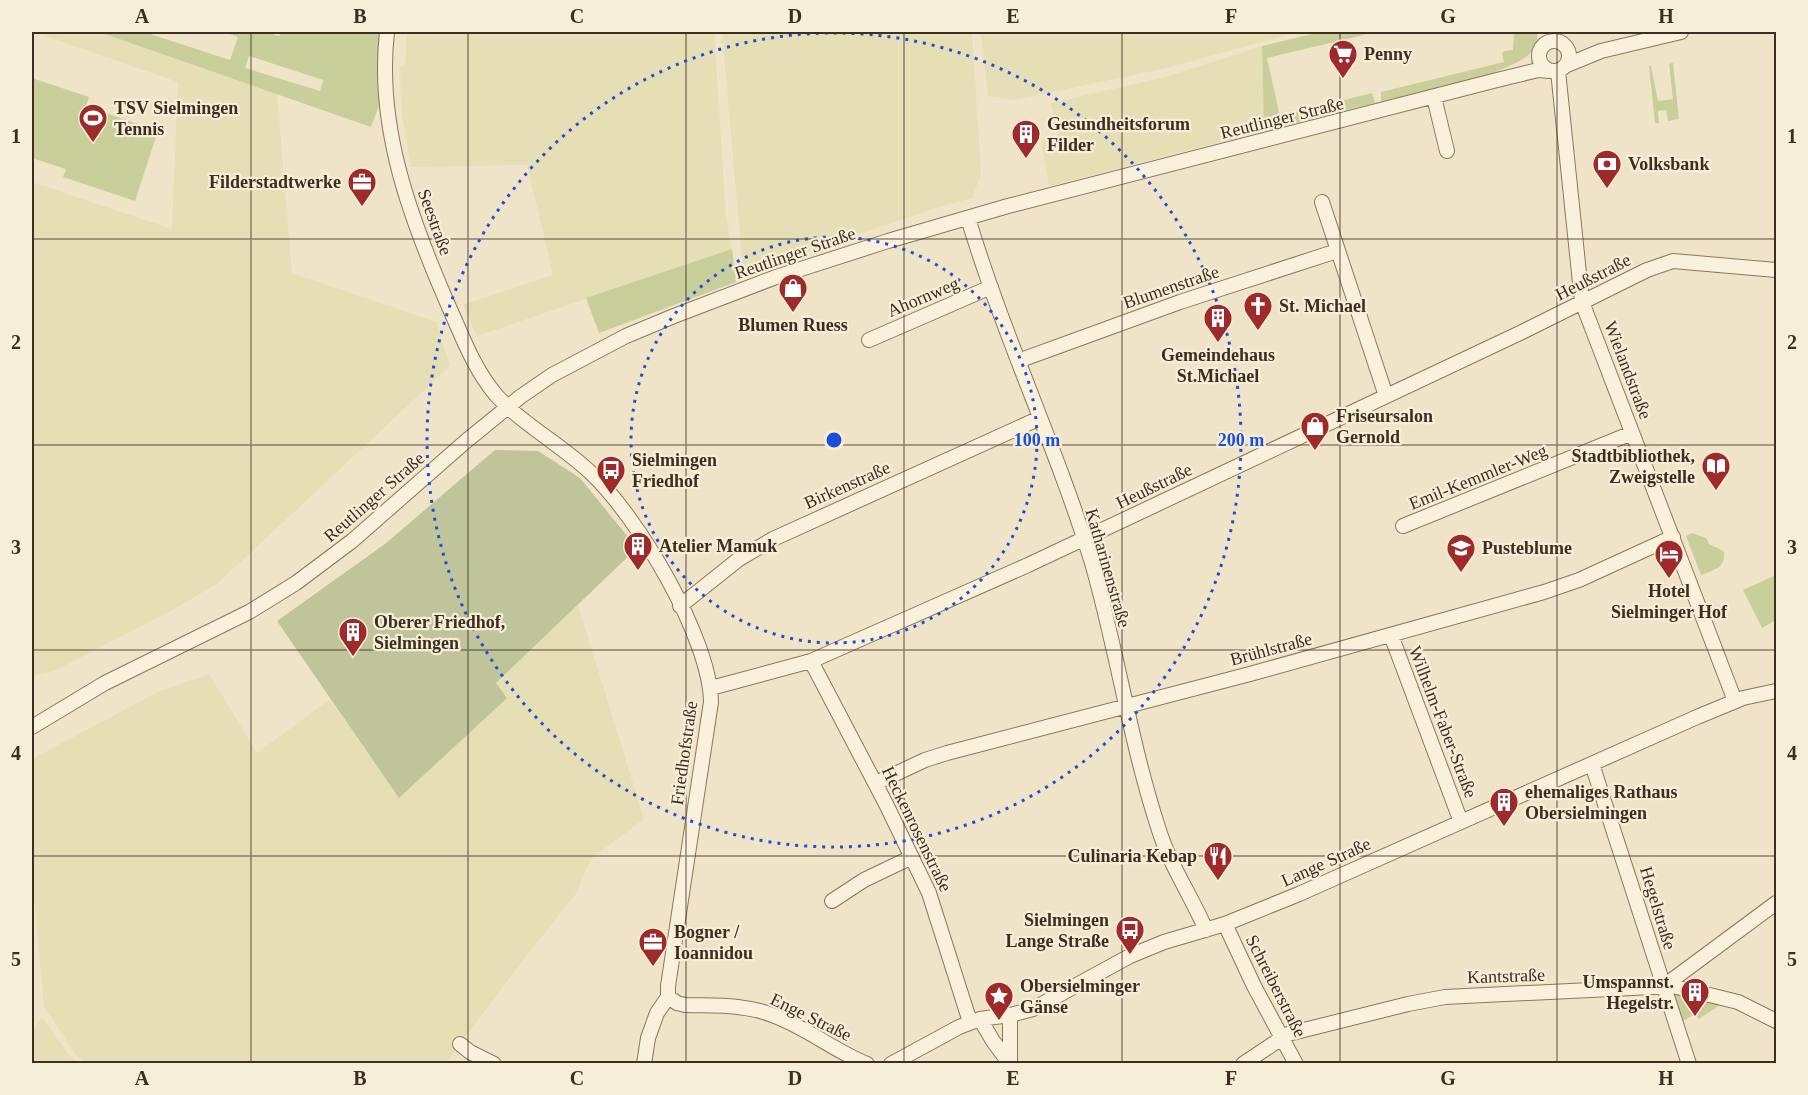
<svg xmlns="http://www.w3.org/2000/svg" width="1808" height="1095" font-family="Georgia,serif">
	<style>
		.farmland { fill: #e6deb5 }
		.green { fill: #c9cf9b; fill-rule: evenodd }
		.cemetery { fill: #bfc49a }
		.lines { fill: none; stroke-linecap: round; stroke-linejoin: round }
		.minor-casing { stroke: #8d765c; stroke-width: 16 }
		.minor { stroke: #faf1dc; stroke-width: 14 }
		.grid { fill: none; stroke: #3d2e20; stroke-width: 1.5; stroke-opacity: 0.55 }
		.ring { fill: none; stroke: #1d4ed8; stroke-width: 3; stroke-dasharray: 3 6 }
		.labels { text-anchor: middle; dominant-baseline: central; stroke-width: 4.5; stroke-linejoin: round; paint-order: stroke }
		.poi-label { font-size: 18px; font-weight: bold; fill: #3d2e20; stroke: #f7eed8; text-anchor: start }
		.street-label { font-size: 18px; fill: #3d2e20; stroke: #f7eed8 }
		.centre { fill: #1d4ed8; stroke: #f7eed8; stroke-width: 3 }
		.ring-label { font-size: 18px; text-anchor: middle; font-weight: bold; fill: #1d4ed8; stroke: #f7eed8; stroke-width: 4.5; stroke-linejoin: round; paint-order: stroke }
		.neatline { fill: none; stroke: #3d2e20; stroke-width: 2 }
		.grid-label { font-size: 20px; text-anchor: middle; font-weight: bold; fill: #3d2e20 }
	</style>
	<rect width="100%" height="100%" fill="#f0e4c8"/>
	<path class="farmland" d="M34,32H99L277,94L292,273L436,322L450,366L218,583L174,609L54,671L37,675L32,678V182L172,229L178,82Z
		M407,32H714L726,216L732,249L477,336L463,305L553,275L550,261L527,165L411,167L402,115L400,67L405,66Z
		M722,32H972L981,175L972,198L942,206L806,252L777,257L743,270Z
		M981,32H1299L1166,68L1015,100L988,96Z
		M1262,46L1264,131L1049,186L1041,141L1058,136L1051,103L1166,77Z
		M578,605L644,819L593,857L582,878L578,891L523,960L446,1063H85L75,1054L44,1006L32,876V759L158,692L209,674L257,753L330,699L399,798L507,697L495,684Z
		M42,1017L69,1055L78,1063H32V1031Z"/>
	<path class="green" d="M99,32H144L230,60L238,37L224,32H267L279,36L281,32H390L380,103L371,127ZM249,56L323,80L320,91L245,68Z
		M1321,32H1363L1364,35L1267,58L1280,116L1372,93L1375,103L1264,131L1262,46Z
		M1514,32H1537C1538,37 1537,44 1534,49C1515,76 1415,93 1381,102V92L1504,62L1502,54L1504,51L1513,50Z
		M1673,63L1679,119L1668,121L1666,110L1658,111L1659,123H1655L1649,66H1651L1658,101L1673,99L1669,64Z
		M32,78L89,97L86,106L158,131L135,201L63,177L66,169L32,158Z
		M732,249L736,282L599,333L586,298Z
		M1692,533L1706,538L1710,545L1718,548L1724,552C1726,568 1713,570 1701,575L1686,536Z
		M1776,575V620L1762,628L1743,590Z
		M1680,993L1720,1005L1699,1019L1695,1014L1681,1022L1673,996Z"/>
	<path class="cemetery" d="M495,450L538,451L580,478L637,548L496,683L507,698L399,798L277,621L385,544Z"/>
	<g class="lines">
		<g class="minor-casing">
			<path id="minor" d="M387,32C376,128 411,220 449,307C463,338 474,369 496,395C523,425 562,445 591,473C638,517 710,638 711,702L668,986V997L657,1013L648,1038L644,1064
				M1539 56a15 15 0 1 1 30 0a15 15 0 1 1-30 0Z
				M1567,65L1601,51L1681,32
				M1558,71L1582,302L1735,701
				M1434,97L1447,151
				M1322,202L1386,396
				M968,218C1003,335 1056,446 1092,563C1117,650 1130,741 1158,827C1169,864 1191,895 1206,930
				M869,340L991,287
				M1018,361L1180,302L1337,251
				M1403,526L1632,433
				M680,606L739,559L773,539L1040,418
				M1391,635L1461,822
				M811,661L886,804L929,893L970,1022
				M711,688L811,661L1028,565L1520,333L1647,270L1673,261L1776,270
				M32,727L105,683L249,612L296,583L352,541L465,442L520,397L552,375L626,336L674,316L776,277L888,241L1008,206L1497,80L1538,70L1550,71
				M1592,764L1689,1064
				M876,783L925,760L947,753L1250,674L1544,592L1579,580L1673,537
				M832,901L864,880L912,857
				M1225,924L1254,986L1296,1064
				M1664,986L1776,903
				M668,997L677,1003L685,1005C714,1006 745,1004 772,1015C806,1027 834,1051 867,1064
				M980,1019L993,1041L1010,1064
				M460,1044L470,1052L494,1064
				M1010,1063V1015
				M891,1064L959,1027L980,1019L1010,1015L1033,1009L1130,956L1164,942L1225,924L1299,894L1697,717L1743,698L1776,691
				M1243,1064L1288,1034L1408,1004L1445,997L1673,986L1738,1002L1776,1021"/>
		</g>
		<use href="#minor" class="minor"/>
	</g>
	<path class="grid" d="M251,32V1064M468,32V1064M686,32V1064M904,32V1064M1122,32V1064M1340,32V1064M1557,32V1064M32,239H1776M32,445H1776M32,650H1776M32,856H1776"/>
	<g class="ring">
		<circle cx="834" cy="440" r="203"/>
		<circle cx="834" cy="440" r="407"/>
	</g>
	<defs>
		<g id="supermarket-pin" transform="scale(1.5)"><path d="M0 17L-7.5 6A9.5 9.5 0 1 1 7.5 6Z" fill="#9e2a2b" stroke="#f7eed8"/><path d="M-6-5.5h2.5l.6 2H6L4.5 2H-2.5L-4.4-4H-6ZM-1.5 3.2a1.3 1.3 0 1 0 .1 0ZM3 3.2a1.3 1.3 0 1 0 .1 0Z" fill="#fff"/></g>
		<g id="stadium-pin" transform="scale(1.5)"><path d="M0 17L-7.5 6A9.5 9.5 0 1 1 7.5 6Z" fill="#9e2a2b" stroke="#f7eed8"/><path d="M0-5a6.5 5 0 1 0 0 10a6.5 5 0 1 0 0-10ZM-3.5-1.8h7v3.6h-7Z" fill="#fff"/></g>
		<g id="building-pin" transform="scale(1.5)"><path d="M0 17L-7.5 6A9.5 9.5 0 1 1 7.5 6Z" fill="#9e2a2b" stroke="#f7eed8"/><path d="M-4-6H4V6H1V3H-1V6H-4ZM-2.5-4.3h1.7v1.8h-1.7ZM.8-4.3h1.7v1.8H.8ZM-2.5-1h1.7V.8h-1.7ZM.8-1h1.7V.8H.8Z" fill="#fff"/></g>
		<g id="bank-pin" transform="scale(1.5)"><path d="M0 17L-7.5 6A9.5 9.5 0 1 1 7.5 6Z" fill="#9e2a2b" stroke="#f7eed8"/><path d="M-6-4H6V4H-6ZM0-2.3a2.3 2.3 0 1 0 0 4.6a2.3 2.3 0 1 0 0-4.6Z" fill="#fff"/></g>
		<g id="office-pin" transform="scale(1.5)"><path d="M0 17L-7.5 6A9.5 9.5 0 1 1 7.5 6Z" fill="#9e2a2b" stroke="#f7eed8"/><path d="M-6-3h4V-5.5h4V-3h4V5H-6ZM-1-4.5V-3h2v-1.5ZM-6 0V1H6V0Z" fill="#fff"/></g>
		<g id="shop-pin" transform="scale(1.5)"><path d="M0 17L-7.5 6A9.5 9.5 0 1 1 7.5 6Z" fill="#9e2a2b" stroke="#f7eed8"/><path d="M-5-2.5h2.3a2.7 3.5 0 0 1 5.4 0H5L5.5 6h-11ZM-1.5-2.5h3a1.5 2.3 0 0 0-3 0Z" fill="#fff"/></g>
		<g id="church-pin" transform="scale(1.5)"><path d="M0 17L-7.5 6A9.5 9.5 0 1 1 7.5 6Z" fill="#9e2a2b" stroke="#f7eed8"/><path d="M-1.2-6h2.4v3.5h3.3v2.4h-3.3V6h-2.4V-.1h-3.3v-2.4h3.3Z" fill="#fff"/></g>
		<g id="library-pin" transform="scale(1.5)"><path d="M0 17L-7.5 6A9.5 9.5 0 1 1 7.5 6Z" fill="#9e2a2b" stroke="#f7eed8"/><path d="M-6-4Q-3-5.5-.7-3.5V5Q-3 3-6 4ZM6-4Q3-5.5 .7-3.5V5Q3 3 6 4Z" fill="#fff"/></g>
		<g id="bus-pin" transform="scale(1.5)"><path d="M0 17L-7.5 6A9.5 9.5 0 1 1 7.5 6Z" fill="#9e2a2b" stroke="#f7eed8"/><path d="M-5-6H5V4H4V6H2V4H-2V6H-4V4H-5ZM-3.5-4V0h7V-4ZM-3.5 1.2v1.5H-2V1.2ZM2 1.2v1.5H3.5V1.2Z" fill="#fff"/></g>
		<g id="school-pin" transform="scale(1.5)"><path d="M0 17L-7.5 6A9.5 9.5 0 1 1 7.5 6Z" fill="#9e2a2b" stroke="#f7eed8"/><path d="M0-5L7-2L0 1L-7-2ZM-4 1L0 2.5L4 1V4Q0 6-4 4Z" fill="#fff"/></g>
		<g id="hotel-pin" transform="scale(1.5)"><path d="M0 17L-7.5 6A9.5 9.5 0 1 1 7.5 6Z" fill="#9e2a2b" stroke="#f7eed8"/><path d="M-6-4.5h1.5V1H6V5H4.5V3h-9V5H-6ZM-4 0a1.8 1.8 0 1 1 3.6 0ZM.5 0V-2.5h3Q6-2.5 6 0Z" fill="#fff"/></g>
		<g id="restaurant-pin" transform="scale(1.5)"><path d="M0 17L-7.5 6A9.5 9.5 0 1 1 7.5 6Z" fill="#9e2a2b" stroke="#f7eed8"/><path d="M-5-6h1v4h1v-4h1v4h1v-4h1v5L-1.5 .5V6h-2V.5L-5-1ZM5-6V6H3V1.5H1.5Q1.5-4 5-6Z" fill="#fff"/></g>
		<g id="sight-pin" transform="scale(1.5)"><path d="M0 17L-7.5 6A9.5 9.5 0 1 1 7.5 6Z" fill="#9e2a2b" stroke="#f7eed8"/><path d="M0-6L1.8-2.2L6-1.7L2.9 1.2L3.7 5.4L0 3.3L-3.7 5.4L-2.9 1.2L-6-1.7L-1.8-2.2Z" fill="#fff"/></g>
	</defs>
	<g fill-rule="evenodd">
		<use href="#supermarket-pin" x="1343" y="54"/>
		<use href="#stadium-pin" x="93" y="118"/>
		<use href="#building-pin" x="1026" y="134"/>
		<use href="#bank-pin" x="1607" y="164"/>
		<use href="#office-pin" x="362" y="182"/>
		<use href="#shop-pin" x="793" y="288"/>
		<use href="#church-pin" x="1258" y="306"/>
		<use href="#building-pin" x="1218" y="318"/>
		<use href="#shop-pin" x="1315" y="426"/>
		<use href="#library-pin" x="1716" y="466"/>
		<use href="#bus-pin" x="611" y="470"/>
		<use href="#building-pin" x="638" y="546"/>
		<use href="#school-pin" x="1461" y="548"/>
		<use href="#hotel-pin" x="1669" y="554"/>
		<use href="#building-pin" x="353" y="632"/>
		<use href="#building-pin" x="1504" y="802"/>
		<use href="#restaurant-pin" x="1218" y="856"/>
		<use href="#bus-pin" x="1130" y="930"/>
		<use href="#office-pin" x="653" y="942"/>
		<use href="#building-pin" x="1695" y="992"/>
		<use href="#sight-pin" x="999" y="996"/>
	</g>
	<g class="labels">
		<g class="poi-label">
			<text x="1364" y="54">Penny</text>
			<text x="114" y="108">TSV Sielmingen<tspan x="114" dy="21">Tennis</tspan></text>
			<text x="1047" y="124">Gesundheitsforum<tspan x="1047" dy="21">Filder</tspan></text>
			<text x="1628" y="164">Volksbank</text>
			<text x="341" y="182" text-anchor="end">Filderstadtwerke</text>
			<text x="1279" y="306">St. Michael</text>
			<text x="793" y="325" text-anchor="middle">Blumen Ruess</text>
			<text x="1218" y="355" text-anchor="middle">Gemeindehaus<tspan x="1218" dy="21">St.Michael</tspan></text>
			<text x="1336" y="416">Friseursalon<tspan x="1336" dy="21">Gernold</tspan></text>
			<text x="1695" y="456" text-anchor="end">Stadtbibliothek,<tspan x="1695" dy="21">Zweigstelle</tspan></text>
			<text x="632" y="460">Sielmingen<tspan x="632" dy="21">Friedhof</tspan></text>
			<text x="659" y="546">Atelier Mamuk</text>
			<text x="1482" y="548">Pusteblume</text>
			<text x="1669" y="591" text-anchor="middle">Hotel<tspan x="1669" dy="21">Sielminger Hof</tspan></text>
			<text x="374" y="622">Oberer Friedhof,<tspan x="374" dy="21">Sielmingen</tspan></text>
			<text x="1525" y="792">ehemaliges Rathaus<tspan x="1525" dy="21">Obersielmingen</tspan></text>
			<text x="1197" y="856" text-anchor="end">Culinaria Kebap</text>
			<text x="1109" y="920" text-anchor="end">Sielmingen<tspan x="1109" dy="21">Lange Straße</tspan></text>
			<text x="674" y="932">Bogner /<tspan x="674" dy="21">Ioannidou</tspan></text>
			<text x="1674" y="982" text-anchor="end">Umspannst.<tspan x="1674" dy="21">Hegelstr.</tspan></text>
			<text x="1020" y="986">Obersielminger<tspan x="1020" dy="21">Gänse</tspan></text>
		</g>
		<g class="street-label">
			<text transform="translate(1282 118) rotate(-14)">Reutlinger Straße</text>
			<text transform="translate(435 222) rotate(70)">Seestraße</text>
			<text transform="translate(795 253) rotate(-19)">Reutlinger Straße</text>
			<text transform="translate(1593 277) rotate(-27)">Heußstraße</text>
			<text transform="translate(1171 287) rotate(-19)">Blumenstraße</text>
			<text transform="translate(923 297) rotate(-23)">Ahornweg</text>
			<text transform="translate(1628 370) rotate(69)">Wielandstraße</text>
			<text transform="translate(1478 477) rotate(-22)">Emil-Kemmler-Weg</text>
			<text transform="translate(847 485) rotate(-24)">Birkenstraße</text>
			<text transform="translate(1154 486) rotate(-26)">Heußstraße</text>
			<text transform="translate(374 497) rotate(-41)">Reutlinger Straße</text>
			<text transform="translate(1108 568) rotate(74)">Katharinenstraße</text>
			<text transform="translate(1271 649) rotate(-15)">Brühlstraße</text>
			<text transform="translate(1443 722) rotate(69)">Wilhelm-Faber-Straße</text>
			<text transform="translate(684 753) rotate(-82)">Friedhofstraße</text>
			<text transform="translate(917 829) rotate(64)">Heckenrosenstraße</text>
			<text transform="translate(1326 862) rotate(-24)">Lange Straße</text>
			<text transform="translate(1658 908) rotate(73)">Hegelstraße</text>
			<text transform="translate(1506 976) rotate(-2)">Kantstraße</text>
			<text transform="translate(1276 986) rotate(63)">Schreiberstraße</text>
			<text transform="translate(811 1017) rotate(26)">Enge Straße</text>
		</g>
	</g>
	<circle cx="834" cy="440" r="9" class="centre"/>
	<g class="ring-label">
		<text x="1037" y="446">100 m</text>
		<text x="1241" y="446">200 m</text>
	</g>
	<rect width="1808" height="1095" fill="none" stroke="#f7eed8" stroke-width="66"/>
	<rect x="33" y="33" width="1742" height="1029" class="neatline"/>
	<g class="grid-label">
		<text x="142" y="23">A</text>
		<text x="360" y="23">B</text>
		<text x="577" y="23">C</text>
		<text x="795" y="23">D</text>
		<text x="1013" y="23">E</text>
		<text x="1231" y="23">F</text>
		<text x="1448" y="23">G</text>
		<text x="1666" y="23">H</text>
		<text x="16" y="143">1</text>
		<text x="1792" y="143">1</text>
		<text x="16" y="349">2</text>
		<text x="1792" y="349">2</text>
		<text x="16" y="554">3</text>
		<text x="1792" y="554">3</text>
		<text x="16" y="760">4</text>
		<text x="1792" y="760">4</text>
		<text x="16" y="966">5</text>
		<text x="1792" y="966">5</text>
		<text x="142" y="1085">A</text>
		<text x="360" y="1085">B</text>
		<text x="577" y="1085">C</text>
		<text x="795" y="1085">D</text>
		<text x="1013" y="1085">E</text>
		<text x="1231" y="1085">F</text>
		<text x="1448" y="1085">G</text>
		<text x="1666" y="1085">H</text>
	</g>
</svg>
